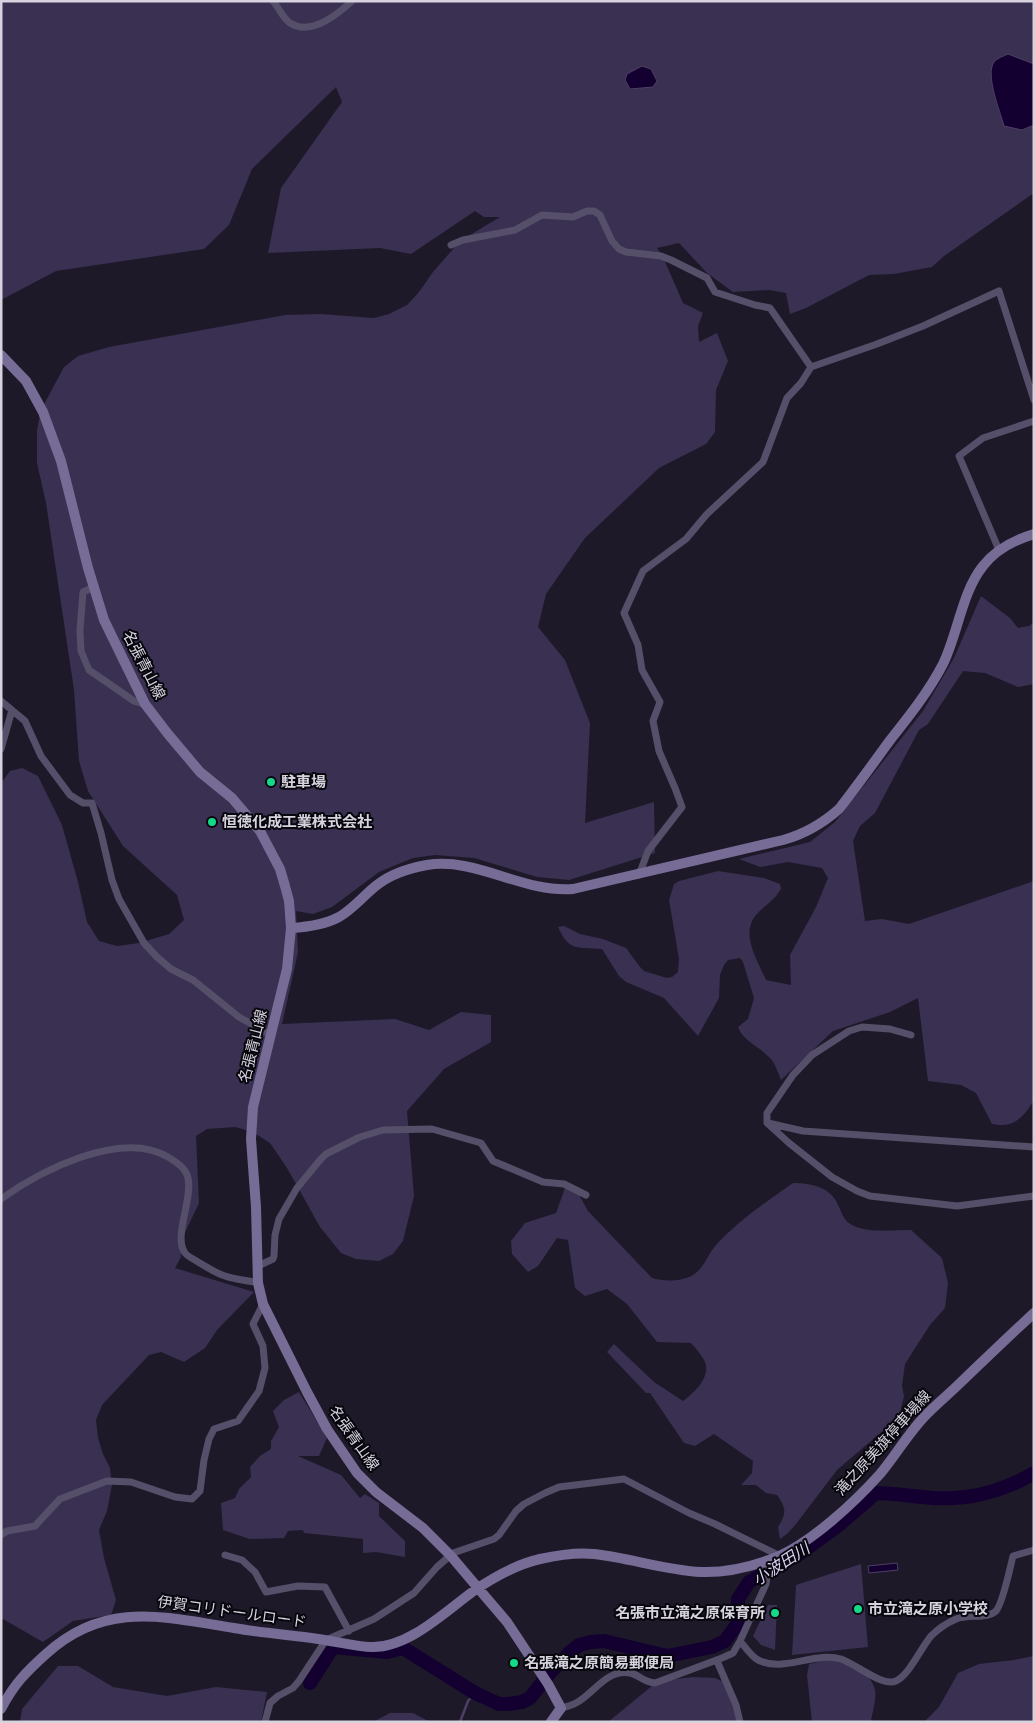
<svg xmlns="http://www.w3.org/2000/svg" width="1035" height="1723" font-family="Jost,'Noto Sans JP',sans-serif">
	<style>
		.green { fill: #393052 }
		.water { fill: #130030; stroke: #4e3f64 }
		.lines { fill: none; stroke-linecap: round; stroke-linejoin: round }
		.stream { stroke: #4e3f64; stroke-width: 2.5 }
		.river { stroke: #130030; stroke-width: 14 }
		.street { stroke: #554f69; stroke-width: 7 }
		.secondary { stroke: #766c95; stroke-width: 10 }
		.poi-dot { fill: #14d989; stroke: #07060c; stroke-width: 2 }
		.labels { text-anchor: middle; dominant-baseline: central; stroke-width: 4; stroke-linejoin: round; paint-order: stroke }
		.street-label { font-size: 15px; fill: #d6d3df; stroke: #07060c }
		.poi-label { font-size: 15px; font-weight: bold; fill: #d6d3df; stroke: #07060c; text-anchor: start }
		.water-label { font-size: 16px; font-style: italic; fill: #dbd2f6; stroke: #07060c }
	</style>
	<rect width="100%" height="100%" fill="#1d1929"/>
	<path class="green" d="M1,1H1034V193L944,256L932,267L894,274L869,275L806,308L790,314L786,293L769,290L733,292L707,273L679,243L657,248L663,257L683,303L703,313L698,326L699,342L717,333L728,361L716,390L715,432L706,444L659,468L585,538L546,594L538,627L565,660L590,723L585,823L654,802L655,853L569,880L537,877L474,858L435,855L413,858L379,872L332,907L313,914L296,911L298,952L282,1024L395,1019L429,1030L461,1012L491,1015V1042L444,1069L407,1111L414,1196L403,1241L393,1254L379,1261L356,1259L341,1253L320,1227L287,1168L270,1143L253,1132L235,1127L207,1129L196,1136L199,1203L181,1241V1257L175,1268L254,1292L217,1330L205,1348L184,1362L161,1352L149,1355L102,1405L96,1420L98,1438L103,1454L110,1468L112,1485L107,1511L99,1530L104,1558L116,1600L111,1615L73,1621L43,1642L1,1618V783L10,771L22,768L38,776L62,825L78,882L87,922L99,941L117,946L139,943L169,934L184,920L177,895L123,846L88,791L79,761L74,690L46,503L37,463V430L41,410L64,367L78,356L109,347L285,315L321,314L374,318L389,314L407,305L419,292L433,272L460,241L500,217H484L475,211L411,254L380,248L268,253L281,188L342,102L336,87L252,169L229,225L204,249L56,271L1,300Z
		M981,596L1010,618L1018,628L1029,626L1034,622V684L1018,687L985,673L963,671L928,724L919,730L875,813L860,826L853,841L865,921L882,919L909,924L1034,881V1100C1023,1118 1014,1128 992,1124L976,1093L961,1085L928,1081L918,998L890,1012L833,1031L781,1080C778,1073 775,1063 770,1058C760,1047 743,1041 738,1027L748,1019L754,998L743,962L740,958L728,960L724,965L720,975L719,998L698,1036L664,998L626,982L619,976L602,949C578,947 569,952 558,927L564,926L580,934L603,939L626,948L640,967L644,971L667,978L672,977L678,972L679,959L669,900L674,884L679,881L718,871L764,878L780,884L781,889C773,902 766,904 757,914C739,933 758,961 766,980L791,985L790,955L816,907L828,878L822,868L788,862L760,867L739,859L810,842L835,822L923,711L954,658Z
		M793,1183C807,1183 826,1186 834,1198C842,1209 841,1220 854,1226C868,1233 895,1230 911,1230L942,1258L948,1283L945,1308L930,1325L905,1364L902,1386L904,1396L899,1417L837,1470L796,1524L788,1533L780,1539L778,1527C787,1513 786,1508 777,1495L766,1493L756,1485H741L752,1473L753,1461L714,1434L695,1446L684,1443L650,1393H646L607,1352L614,1344L654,1382L683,1401C694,1393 711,1377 705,1362C702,1355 695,1348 691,1343L657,1342L627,1304L607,1289L585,1296L575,1288L568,1240L557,1238L538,1266L528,1272L512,1254L511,1241L525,1223L556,1213L565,1188L577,1191L588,1211L652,1278C665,1282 686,1282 697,1272C705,1265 709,1252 717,1244C739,1220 766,1202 793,1183Z
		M299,1392L327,1438L319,1456H298L341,1475L360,1498L365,1494L379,1503V1516L405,1541V1557L376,1552L363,1553V1539L304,1533L303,1530L288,1531L284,1538L250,1539L223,1530L221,1503L235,1498L239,1489L251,1477L250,1467L260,1456L271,1449V1441L279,1427L273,1411L284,1400Z
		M861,1564L868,1647L792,1655L796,1585Z
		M768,1605H777L775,1650L761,1645L753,1636Z
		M1034,1656V1722H924L939,1707L958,1673L979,1664L1014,1660Z
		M831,1659C848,1665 871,1670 875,1690C877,1699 872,1713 871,1722H812L807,1675L809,1664Z
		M58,1666H78L113,1687L167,1696L216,1687L267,1692L261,1722H20L22,1709Z
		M693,1677L715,1678L726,1683L737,1718L736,1722H608L658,1681Z
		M390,1713H413L430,1722H373Z"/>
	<path class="water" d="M1008,54L1034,64V125L1022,130L1004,126C1000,111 985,75 994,62C997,58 1004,56 1008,54Z
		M642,66L651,69L657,81L653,87L630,89L625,80L627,74Z
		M897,1563L898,1570L869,1573L868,1566Z"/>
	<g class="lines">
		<path class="stream" d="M460,1722L468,1701L475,1693"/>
		<path class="river" d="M310,1683L333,1647L387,1652L403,1648L475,1693L499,1704H508L522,1702L530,1698L549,1674L569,1653L579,1645L591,1642L604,1641L667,1656L712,1647L725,1641L738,1623V1599L749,1582L799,1554L840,1524L876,1493C901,1493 929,1500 953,1498C981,1497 1011,1487 1034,1473"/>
		<path class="street" d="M273,1C279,8 283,18 290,23C310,36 337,15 352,1
			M451,245L463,240L515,230L542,215L573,217L587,211H594L600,215L612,241L619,249L626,252L661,256L671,260L707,278L715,292L755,305L770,308L811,367
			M999,550L959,456L983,438L1034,421
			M94,587L83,592L80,630L81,651L89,670L134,701L145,704
			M1,701L25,721L41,756L70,795L83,803H92L101,833L112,880L119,899L144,943L157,957L171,969L193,980L239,1017L271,1035
			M1,749L12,710
			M639,875L648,851L682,807L675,788L659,751L653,721L660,702L642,670L638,645L624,613L643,571L686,539L707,514L763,462L787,398L801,383L811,367L877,344L923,326L999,291L1034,400
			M911,1035L890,1029L862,1027L849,1031L812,1055L793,1075L767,1113V1123L789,1143L832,1177L857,1191L870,1196L957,1206L1034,1196
			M768,1123L803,1131L1034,1147
			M1,1199C40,1171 121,1129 168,1157C176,1162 186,1168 188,1178C193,1199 173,1237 185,1253C188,1257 194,1259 198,1262C207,1267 215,1273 225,1276C236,1280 247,1280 258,1283
			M258,1266L273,1259L274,1256L275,1235L279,1219L297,1188L320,1160L326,1154L360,1137L383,1130L432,1129L481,1143L493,1161L543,1182L564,1184L586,1195
			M1,1535L7,1531L35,1526L60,1499L107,1481L131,1482L175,1497L192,1499L200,1491L204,1460L209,1439L214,1429L238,1421L259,1391L265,1368L263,1346L253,1324L263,1304
			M225,1555L242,1560L255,1572L266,1592L298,1586L325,1587L349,1631
			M740,1641L766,1584L767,1577L763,1562
			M717,1661L736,1705L740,1722
			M561,1708C565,1707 571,1706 576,1703C593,1694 608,1668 630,1673C640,1675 643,1682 655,1683L722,1658L733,1653L740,1641C745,1647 752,1657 758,1660C784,1673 815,1651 841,1659C856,1664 882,1687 896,1681C909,1675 921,1648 931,1636C938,1629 947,1623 956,1619C967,1614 989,1619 996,1611C1003,1603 1010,1568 1013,1556L1034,1550
			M265,1722L270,1703L278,1696L293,1688L299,1681L326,1640L374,1619L414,1593L437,1567L453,1553L494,1539L499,1535L516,1511L524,1504L545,1493L559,1487L624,1479L689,1513L715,1524L780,1556"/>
		<path class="secondary" d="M1,355L26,381L43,412L61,461L88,568L104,620L145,704L168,734L200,772L232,798L260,831L280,869L285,886L289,901L291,928L287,969L253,1107L251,1139L256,1207L258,1283L263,1304L307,1392L327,1429L357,1473L376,1492L423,1528L451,1556L478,1588L507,1622L548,1684L561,1708L551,1722
			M291,928C308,927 324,925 339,917C354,908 364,895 377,885C391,874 410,868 427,865C477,857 522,893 573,889L783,840C805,834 822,824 839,809C857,786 874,762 891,739C910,715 929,691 943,664C958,633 962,592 983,566C996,549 1014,540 1034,534
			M1,1709C14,1684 26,1672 46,1654C105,1600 164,1617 234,1628C262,1633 290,1635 318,1639C334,1641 357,1647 372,1647C409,1648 447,1610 475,1590C494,1577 518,1564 540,1559C558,1555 576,1552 594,1554C630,1558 665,1570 701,1572C727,1573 754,1566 777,1557C812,1542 855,1502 880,1474C895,1456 908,1434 924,1417C935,1405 948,1395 959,1384C984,1360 1009,1336 1034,1313"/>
	</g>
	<g class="poi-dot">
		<circle cx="271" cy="782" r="5"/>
		<circle cx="212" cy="822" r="5"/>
		<circle cx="858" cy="1609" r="5"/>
		<circle cx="775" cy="1613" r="5"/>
		<circle cx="514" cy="1663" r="5"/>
	</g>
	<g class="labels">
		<g class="street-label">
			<text transform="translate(144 665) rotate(63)">名張青山線</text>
			<text transform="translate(253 1046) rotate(-76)">名張青山線</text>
			<text transform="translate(354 1438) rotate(55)">名張青山線</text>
			<text transform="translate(883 1443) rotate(-48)">滝之原美旗停車場線</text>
			<text transform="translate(232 1612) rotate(8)">伊賀コリドールロード</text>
		</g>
		<g class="poi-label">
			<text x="281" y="782">駐車場</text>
			<text x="222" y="822">恒徳化成工業株式会社</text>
			<text x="868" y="1609">市立滝之原小学校</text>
			<text x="765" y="1613" text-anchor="end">名張市立滝之原保育所</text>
			<text x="524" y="1663">名張滝之原簡易郵便局</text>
		</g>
		<g class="water-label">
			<text transform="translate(781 1564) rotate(-33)">小波田川</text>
		</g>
	</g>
	<rect width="1035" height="1723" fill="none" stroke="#d6d3df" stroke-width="5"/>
</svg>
